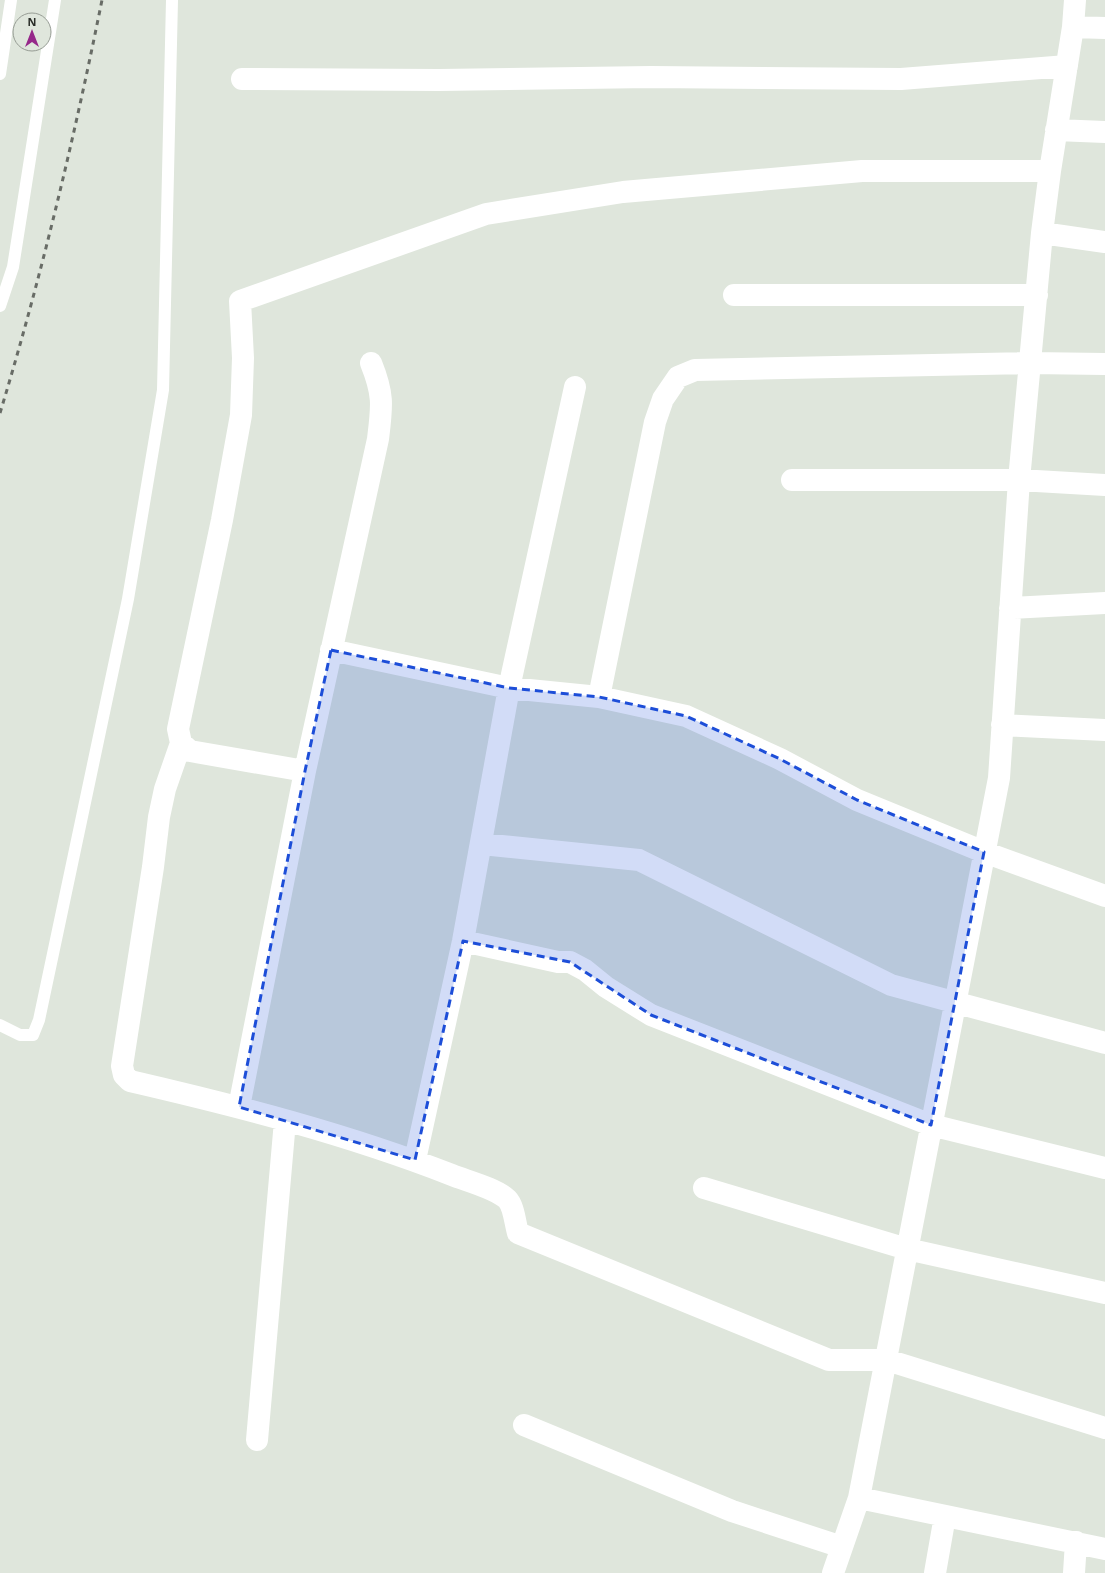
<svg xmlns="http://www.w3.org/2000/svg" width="1105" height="1573" font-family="'Open Sans',sans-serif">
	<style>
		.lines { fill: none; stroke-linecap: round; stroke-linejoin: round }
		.service { stroke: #fff; stroke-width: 12 }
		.minor { stroke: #fff; stroke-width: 22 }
		.rail { stroke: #686c66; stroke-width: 3; stroke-dasharray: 5 5; stroke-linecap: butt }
		.marked { fill: #1d4ed8; fill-opacity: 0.2; stroke: #1d4ed8; stroke-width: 3; stroke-dasharray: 8 5; stroke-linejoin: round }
	</style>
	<rect width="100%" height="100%" fill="#dfe6dc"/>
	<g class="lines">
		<path class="service" d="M0,74L11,0
			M0,306L13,267L55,0
			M0,1025L20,1035H33L39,1020L128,599L163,390L172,0"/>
		<path class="minor" d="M1073,27L1105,28
			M242,79L439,80L651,77L901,79L1067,66
			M1056,130L1105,132
			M1050,171H862L623,192L486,214L240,301L243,358L241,415L222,520L178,729L181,743L165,789L159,817L153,867L122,1066L124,1075L130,1081C238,1106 347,1134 452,1175C467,1181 495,1188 507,1199C514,1206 515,1223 518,1233L829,1360H887L1105,1428
			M1042,233L1105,242
			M734,295H1037
			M792,480H1019L1105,485
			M1010,608L1105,603
			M331,650L509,688L599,697L686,716L780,759L857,800L984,852L1105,896
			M599,697L655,422L663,399L678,377L695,370L1030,363L1105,364
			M1002,725L1105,730
			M181,743L190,751L305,771
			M482,844L639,860L891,985L1105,1043
			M463,941L558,962H570L585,970L606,987L651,1015L931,1125L1105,1168
			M239,1107L305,771L378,439C382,406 384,395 371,363
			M415,1160L463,941L509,688L575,387
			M704,1188L907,1249L1105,1293
			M524,1425L732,1511L842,1547
			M257,1440L285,1121
			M859,1498L1105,1549
			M833,1573L859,1498L999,778L1019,480L1042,233L1050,171L1073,27L1075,0
			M935,1573L945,1516
			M1074,1573L1076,1542"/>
		<path class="rail" d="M0,413C41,278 74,139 102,0"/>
	</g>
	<path class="marked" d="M331,650L509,688L599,697L686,716L780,759L857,800L984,852L931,1125L651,1015L570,962L463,941L415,1160L239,1107L305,771Z"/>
	<g transform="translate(32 32)"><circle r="19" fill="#dfe6dc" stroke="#969c94"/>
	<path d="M0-3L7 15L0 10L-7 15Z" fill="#96288a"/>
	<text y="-6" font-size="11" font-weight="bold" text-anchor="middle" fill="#292c28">N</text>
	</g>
</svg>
